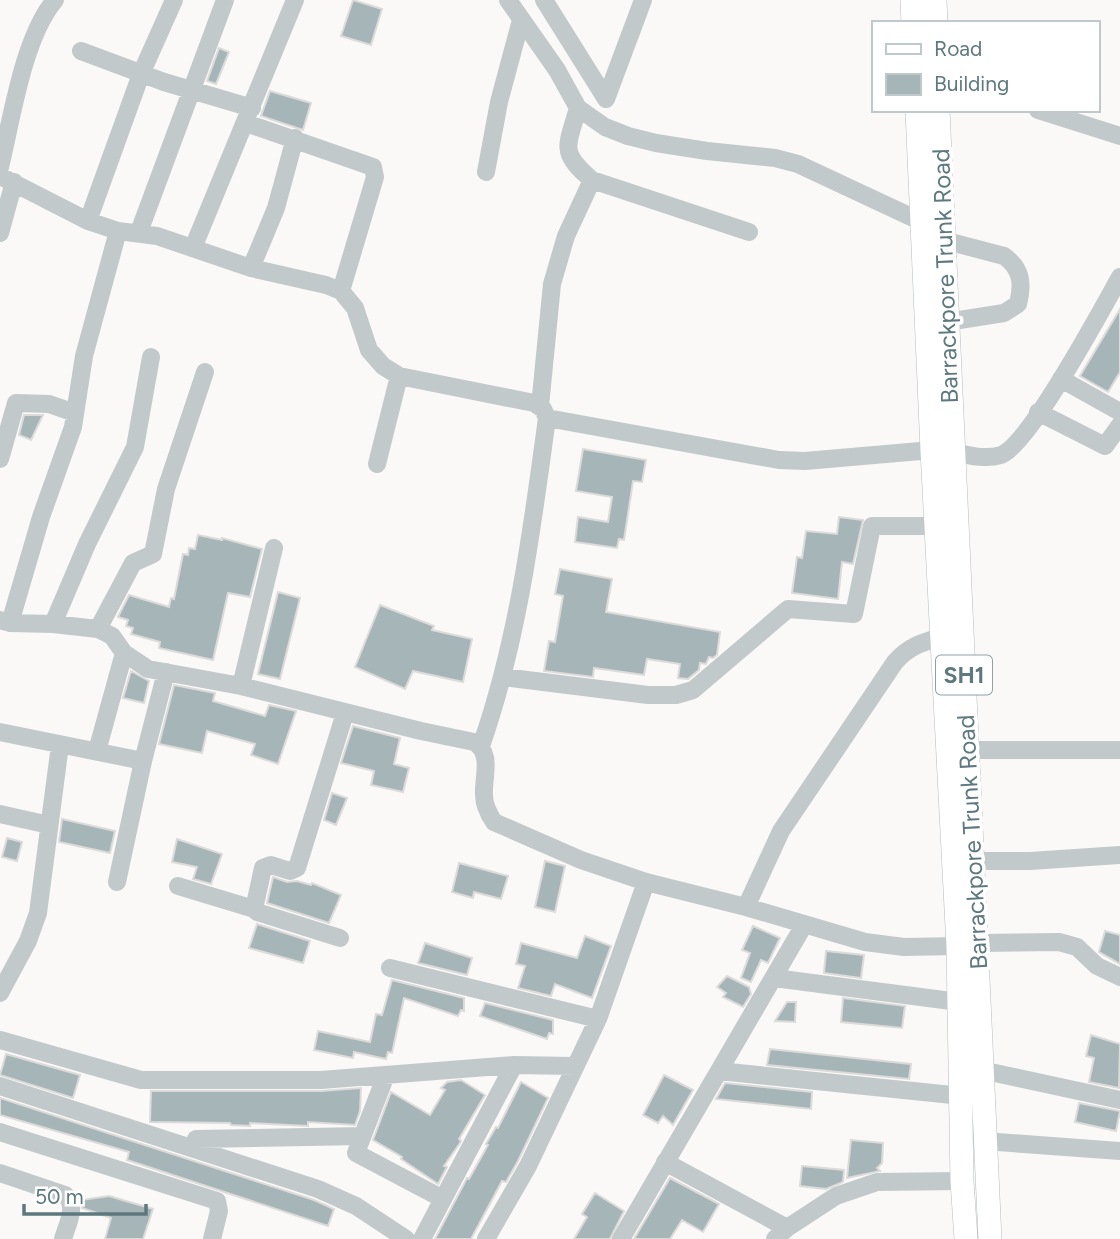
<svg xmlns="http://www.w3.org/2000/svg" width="1120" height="1239" font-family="Figtree,sans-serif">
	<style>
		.building { fill: #a6b5b8; stroke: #dcdbd9; stroke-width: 2 }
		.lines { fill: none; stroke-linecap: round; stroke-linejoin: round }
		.major-casing { stroke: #b5bdc0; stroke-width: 24 }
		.minor { stroke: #c2c9cb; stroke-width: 18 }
		.major { stroke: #fff; stroke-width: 23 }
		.labels { text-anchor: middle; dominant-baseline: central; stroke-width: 7; stroke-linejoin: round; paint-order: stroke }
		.shield { fill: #fff; stroke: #8ea0a5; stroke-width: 2 }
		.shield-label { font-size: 23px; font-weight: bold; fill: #5e787f }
		.street-label { font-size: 24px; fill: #5e787f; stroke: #fff }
	</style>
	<rect width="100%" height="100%" fill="#faf9f7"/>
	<path class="building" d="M353,0L382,9L371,45L341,36Z
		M219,48L229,52L216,84L207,81Z
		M270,91L311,103L303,130L261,116Z
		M1120,309V372L1108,392L1080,376Z
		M24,415H43L31,440L19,435Z
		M583,449L646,460L642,482L633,481L624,540L619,539L617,548L575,542L578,517L608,522L612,497L576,491Z
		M839,517L863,520L853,564L842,562L838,599L792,593L797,557L802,558L806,531L837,534Z
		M198,535L222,540V538L262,549L250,597L228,593L213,660L159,648L160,642L131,634L133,628L126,626L128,620L118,617L129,595L169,607L171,598L174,599L183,554L188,555L189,548L195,549Z
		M560,569L612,579L606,612L720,632L717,655L713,658L709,657L706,664L700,663L699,670L688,679L678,678L680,664L647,659L644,675L594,668L593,677L544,671L549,641L555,642L563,596L555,594Z
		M278,592L300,598L280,679L258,674Z
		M380,605L434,626L432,630L472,639L463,682L413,671L405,689L355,667Z
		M131,671L149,681L144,703L123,698Z
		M174,685L215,693L213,701L265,716L269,705L296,711L278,764L251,755L255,744L207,731L202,753L159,744Z
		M353,726L400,738L394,764L409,768L403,792L371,785L374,771L341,763Z
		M332,793L347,798L336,825L324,820Z
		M62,819L115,831L110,853L59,842Z
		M7,838L22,842L17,861L2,857Z
		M177,839L222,854L211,884L193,879L197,867L172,862Z
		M545,861L565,866L555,912L535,907Z
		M459,863L508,876L501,899L474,892L473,898L452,892Z
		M273,877L287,882L297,881L311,885L312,883L341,895L329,923L267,903Z
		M257,924L310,941L303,963L249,948Z
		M753,926L780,938L768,963L761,960L751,982L741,978L750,953L742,950Z
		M1105,931L1120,935V964L1099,952Z
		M585,936L611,946L592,998L555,984L551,996L518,988L525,966L516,964L521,943L577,958Z
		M425,943L472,958L467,975L418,963Z
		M826,951L864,955L861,978L824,973Z
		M727,976L749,987L751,994L743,1007L723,997L726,993L717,987Z
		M392,980L464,998V1011L461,1010L458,1016L404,998L392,1053L388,1052L386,1059L354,1052L353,1058L314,1050L318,1031L370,1042L376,1014L382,1015Z
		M843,998L905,1006L902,1028L841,1022Z
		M787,1002H796L795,1022L775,1021Z
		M485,1003L553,1020V1034L549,1033L547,1039L480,1016Z
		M1091,1035L1120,1044L1119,1088L1089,1082L1094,1058L1086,1056Z
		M770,1049L911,1064L909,1079L767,1065Z
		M6,1054L80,1075L73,1098L0,1075Z
		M664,1075L693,1090L673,1125L663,1116L658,1123L643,1115Z
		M461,1080L485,1095L459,1139L461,1141L460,1143L444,1166L447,1167L438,1184L401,1159L402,1157L373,1140L391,1092L430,1115L445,1090L441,1088L447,1082Z
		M521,1082L548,1098L518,1161L506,1182L502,1181L471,1239H435L467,1178L469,1179L488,1145L486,1144L496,1127L498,1128Z
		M725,1083L812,1092L811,1109L716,1099Z
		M361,1088L360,1111L355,1125L308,1122V1126L250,1123V1126L231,1125L230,1123L150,1122L151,1091H321Z
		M0,1098L314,1200L334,1209L328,1226L127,1160L129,1152L0,1115Z
		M1079,1103L1120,1111L1116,1131L1075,1122Z
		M851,1140L883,1143L882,1163L877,1168L880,1171L847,1178Z
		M802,1166L844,1170L843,1182L826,1189L800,1186Z
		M670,1178L719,1204L703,1232L682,1220L670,1239H634Z
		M595,1193L624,1211L610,1239H574L587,1217L582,1214Z
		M109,1196L153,1209L143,1239H105L111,1218L82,1208L81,1200Z"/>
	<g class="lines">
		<g class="major-casing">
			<path id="major" d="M912,0L913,23
				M935,0L936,23
				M917,110L932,450L958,946L962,1181L966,1239
				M938,110L990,1239"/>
		</g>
		<path class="minor" d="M508,0L557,70L578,108L605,127L628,136L656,143L707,151L775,158L798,164L922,222
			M544,0L606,99
			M81,51L164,82L252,108
			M606,99L643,0
			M578,108C567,147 559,152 592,180L749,232
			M1038,110L1120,136
			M246,123L373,167L375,177L341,291
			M0,167C12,118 23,38 55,0
			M486,172L499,102L521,20
			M0,176L88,221L118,231L157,236L251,268L326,285L341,291L355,308L369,350L383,366L399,376L534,403L543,409L547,418C532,529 518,640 481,746
			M88,221L141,74L174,0
			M139,232L225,0
			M0,233L14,182
			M943,240L1004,256C1022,269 1023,284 1018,304L1004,313L947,322
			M193,248L295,0
			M251,268L276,208L295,138
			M1061,379L1120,412
			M540,406L552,284L566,236L592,180
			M1038,412L1105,446L1120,425
			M547,418L779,460L805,461L932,450
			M953,452C968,455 985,460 1001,455C1029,445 1102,309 1120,277
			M0,459L16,403L49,404L75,413
			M377,464L399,376
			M0,620L10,623L53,624L98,629L112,636L124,653L148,669L241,686L421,731L474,742C493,753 483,776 484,795C484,805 488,813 494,822L581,860L646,882L746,907L865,942L904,947L958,946L978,943L1059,942L1077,947L1097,966L1120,977
			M10,623L41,517L73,427L84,356L118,231
			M53,624L87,544L135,447L151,357
			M98,629L133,563L153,554L166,489L205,372
			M503,677L648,695H676L693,690L788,609L854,614L872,526H936
			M241,686L274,548
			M0,732L143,761
			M967,750H1120
			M97,751L124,653
			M0,814L49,825
			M973,861H1030L1120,855
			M117,882L143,761L166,672
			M178,886L254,909
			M746,907L781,831L895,662C909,646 923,642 942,637
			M340,938L257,912L254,909L263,868L271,865L290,871L297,868L345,713
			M390,968L598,1019
			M774,978L959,1002
			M0,993L28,941L38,913L60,745
			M0,1040L141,1080H321L514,1065L575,1066
			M981,1070L1120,1100
			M719,1071L962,1096
			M386,1075L356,1153L443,1199L514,1065
			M0,1086L318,1189L356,1206L406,1239
			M0,1132L217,1201L219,1211L212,1239
			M196,1139L362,1136
			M984,1141L1120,1151
			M665,1162L787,1228
			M0,1173L65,1195C78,1205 67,1225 63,1239
			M422,1239L443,1199
			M486,1239L528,1166L598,1019L646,882
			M621,1239L804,925
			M775,1239L787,1228L836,1196L877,1182L962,1181"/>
		<use href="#major" class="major"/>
	</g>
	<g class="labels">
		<rect class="shield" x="936" y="655.5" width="56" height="39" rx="5"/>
		<g class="shield-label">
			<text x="964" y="675">SH1</text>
		</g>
		<g class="street-label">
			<text transform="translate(945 276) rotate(-92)">Barrackpore Trunk Road</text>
			<text transform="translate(972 842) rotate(-93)">Barrackpore Trunk Road</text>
		</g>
	</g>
	<rect x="872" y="21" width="228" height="91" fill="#ffffff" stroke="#bfc9cc" stroke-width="2"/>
	<rect x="886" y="44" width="35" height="10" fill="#ffffff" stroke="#bfc9cc" stroke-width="2"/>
	<text x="934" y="56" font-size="21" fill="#5e787f">Road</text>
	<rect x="886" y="74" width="35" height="21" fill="#a6b5b8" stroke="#bfc9cc" stroke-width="2"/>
	<text x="934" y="91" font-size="21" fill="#5e787f">Building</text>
	<path d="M24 1204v10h122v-10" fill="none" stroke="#5e787f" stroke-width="3.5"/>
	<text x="35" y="1204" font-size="21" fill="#5e787f" stroke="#ffffff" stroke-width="5" paint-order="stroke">50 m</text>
</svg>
